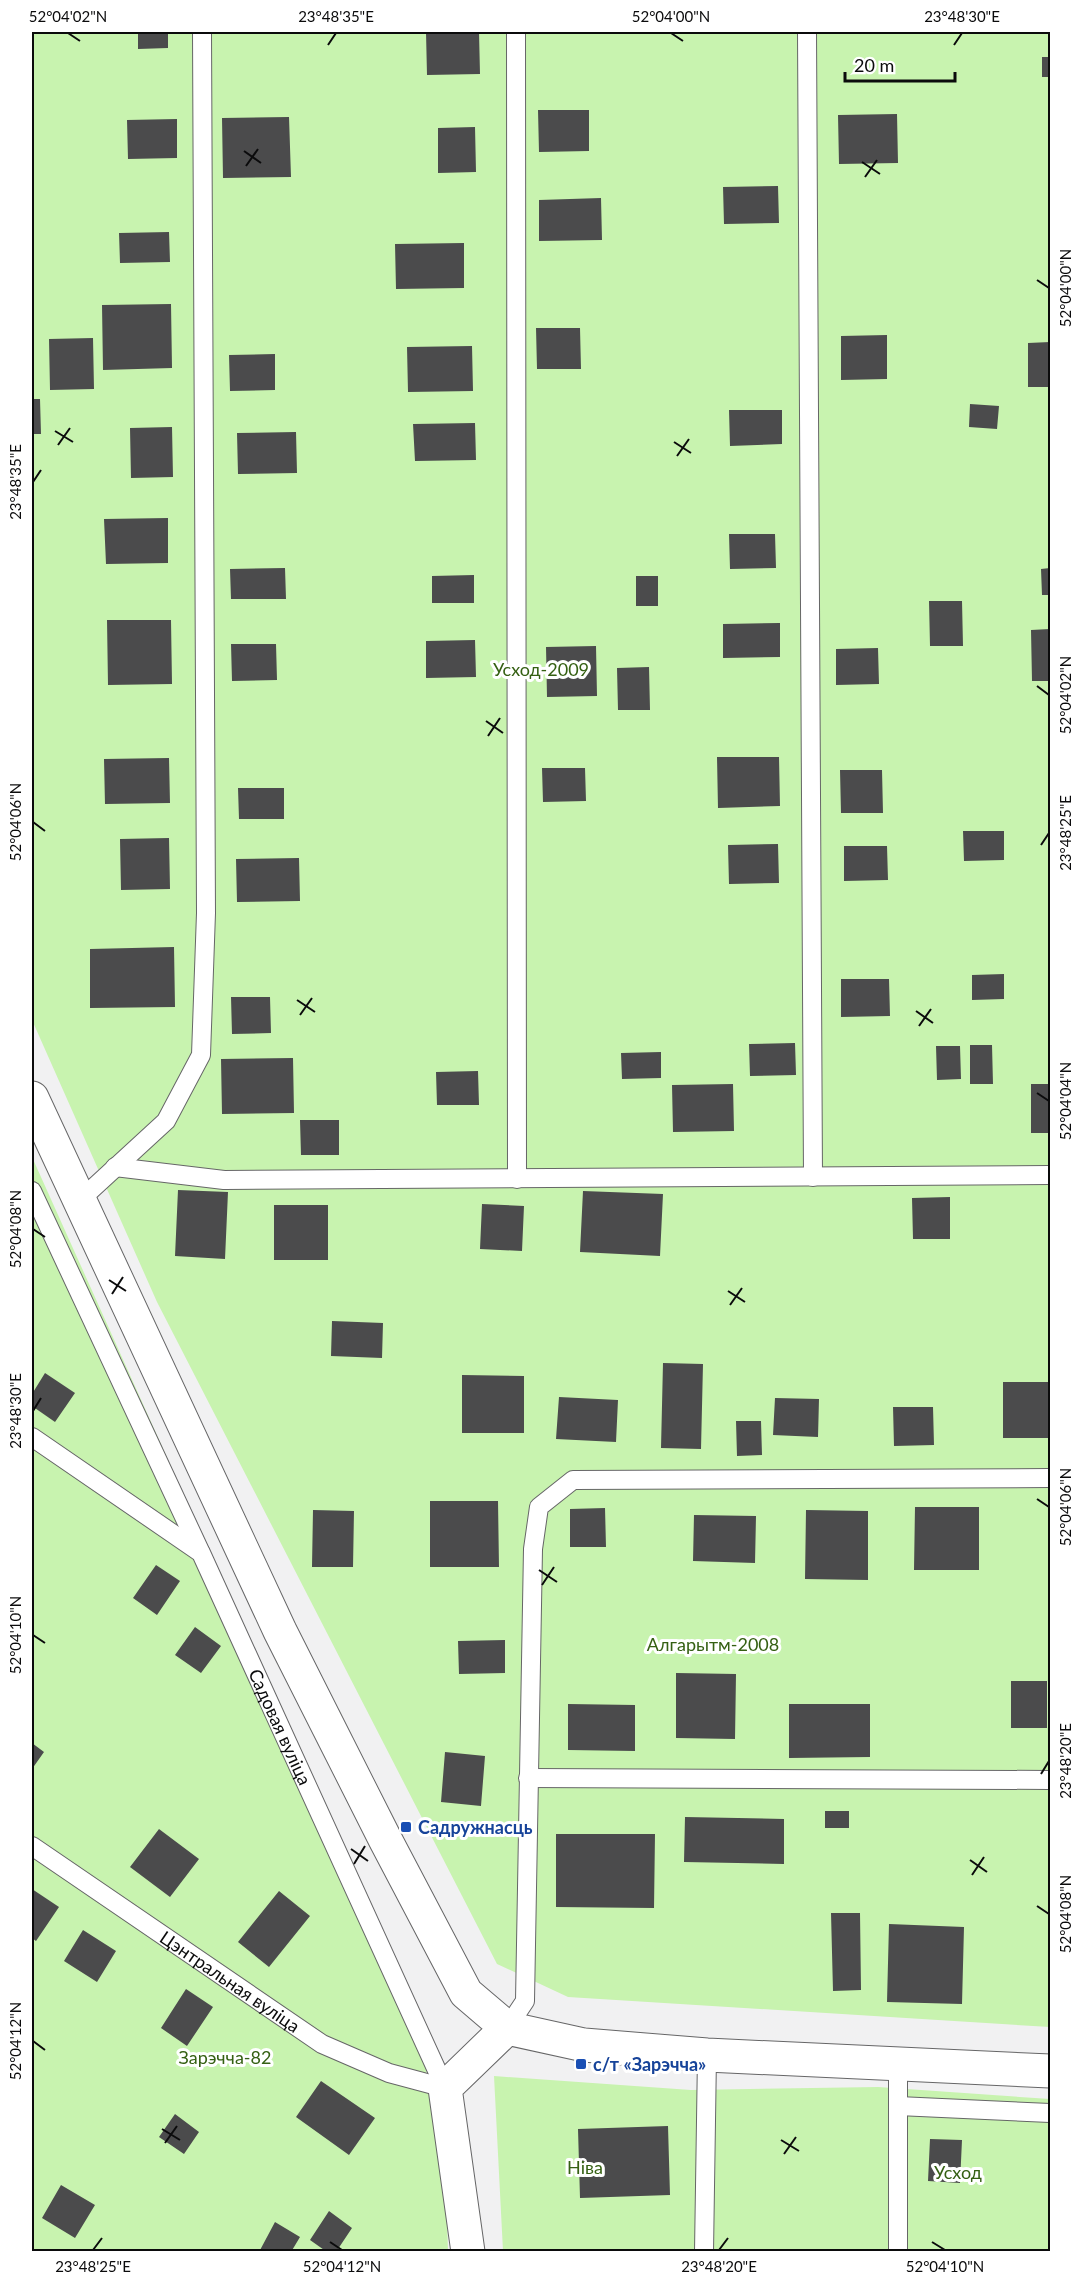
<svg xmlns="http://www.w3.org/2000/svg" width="1082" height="2283" font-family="Lato,sans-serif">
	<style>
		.green { fill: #c8f3af }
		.building { fill: #4b4b4c }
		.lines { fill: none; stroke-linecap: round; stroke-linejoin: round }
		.lane-casing { stroke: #666667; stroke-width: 20 }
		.street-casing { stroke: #666667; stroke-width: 35 }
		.lane { stroke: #fff; stroke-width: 18 }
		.street { stroke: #fff; stroke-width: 33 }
		.ticks { fill: none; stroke: #0b0b0c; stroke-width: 2 }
		.transit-dot { fill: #1a4fb4; stroke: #fff; stroke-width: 2 }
		.labels { text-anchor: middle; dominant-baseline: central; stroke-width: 6; stroke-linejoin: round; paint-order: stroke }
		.park-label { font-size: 18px; fill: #356013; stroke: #fff }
		.street-label { font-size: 18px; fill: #0b0b0c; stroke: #fff }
		.transit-label { font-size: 18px; font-weight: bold; fill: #164399; stroke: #fff; text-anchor: start }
		.neatline { fill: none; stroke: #0b0b0c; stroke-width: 2 }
		.ticks-label { font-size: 15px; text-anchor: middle; fill: #0b0b0c }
	</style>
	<rect width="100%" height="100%" fill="#f1f1f2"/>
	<path class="green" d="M32,32H1050V2027L568,1997L497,1964L157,1302L32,1020Z
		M32,1157L417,2014L446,2191L448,2251H32Z
		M494,2076L691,2090L878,2087L1050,2099V2251H503Z"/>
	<path class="building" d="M138,32H168V48L138,49Z
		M426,32H479L480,74L427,75Z
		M1042,57H1050V77H1042Z
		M538,110H589V151L539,152Z
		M897,114L898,163L839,164L838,115Z
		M289,117L291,177L223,178L222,118Z
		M177,119V158L128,159L127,120Z
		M475,127L476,172L438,173V128Z
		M778,186L779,223L724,224L723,187Z
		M601,198L602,240L539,241V200Z
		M169,232L170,262L120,263L119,233Z
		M464,243V288L396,289L395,244Z
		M171,304L172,368L103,370L102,305Z
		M536,328H580L581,369H537Z
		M887,335V379L841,380V336Z
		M93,338L94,389L50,390L49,339Z
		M1050,342V387H1028V343Z
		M472,346L473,391L408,392L407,347Z
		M275,354V390L230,391L229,355Z
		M32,399H40L41,434H32Z
		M970,404L999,406L997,429L969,427Z
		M729,410H782V444L730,446Z
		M475,423L476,460L415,461L413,424Z
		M172,427L173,477L131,478L130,428Z
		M296,432L297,473L238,474L237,433Z
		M168,518V563L106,564L104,519Z
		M729,534H775L776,568L730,569Z
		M285,568L286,599H231L230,569Z
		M1050,568V595H1042L1041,569Z
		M474,575V603H432V576Z
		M636,576H658V606H636Z
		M929,601H962L963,646H930Z
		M107,620H171L172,684L108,685Z
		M780,623V657L723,658V624Z
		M1050,629V681H1032L1031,630Z
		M475,640L476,677L426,678V641Z
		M231,644H276L277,680L232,681Z
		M596,646L597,696L547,697L546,647Z
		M878,648L879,684L836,685V649Z
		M649,667L650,710H618L617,668Z
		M717,757H779L780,806L718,808Z
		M169,758L170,803L105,804L104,759Z
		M542,768H585L586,801L543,802Z
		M840,770H882L883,813H841Z
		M238,788H284V819H239Z
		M963,831H1004V860L964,861Z
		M169,838L170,889L121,890L120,839Z
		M778,844L779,883L729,884L728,845Z
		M844,846H887L888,880L844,881Z
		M299,858L300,901L237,902L236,859Z
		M174,947L175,1007L90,1008V949Z
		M1004,974V999L972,1000V975Z
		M841,979H889L890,1016L841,1017Z
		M231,997H270L271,1033L232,1034Z
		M795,1043L796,1075L750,1076L749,1044Z
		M970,1045H992L993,1084H970Z
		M936,1046H960L961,1079L937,1080Z
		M661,1052V1078L622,1079L621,1053Z
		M293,1058L294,1113L222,1114L221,1059Z
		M478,1071L479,1105H437L436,1072Z
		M733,1084L734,1131L673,1132L672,1085Z
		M1031,1084H1050V1133H1031Z
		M300,1120H339V1155H301Z
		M178,1190L228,1192L225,1259L175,1256Z
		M583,1191L663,1194L660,1256L580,1252Z
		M950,1197V1239H913L912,1198Z
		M482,1204L524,1206L522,1251L480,1249Z
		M274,1205H328V1260H274Z
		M332,1321L383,1323L382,1358L331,1356Z
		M1048,1324H1050V1344H1048Z
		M663,1363L703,1364L701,1449L661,1448Z
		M45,1373L75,1393L55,1422L32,1406V1394Z
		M462,1375L524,1376V1433H462Z
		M1003,1382H1050V1438H1003Z
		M559,1397L618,1400L616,1442L556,1439Z
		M775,1398L819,1399L818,1437L773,1435Z
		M893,1407H933L934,1445L894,1446Z
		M736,1421H761L762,1455L737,1456Z
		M430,1501H498L499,1567H430Z
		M915,1507H979V1570H914Z
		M605,1508L606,1547H570V1509Z
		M313,1510L354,1511L353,1567H312Z
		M806,1510L868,1511V1580L805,1579Z
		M694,1515L756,1516L755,1563L693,1561Z
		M156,1565L180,1581L157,1615L133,1598Z
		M195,1627L221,1646L201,1673L175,1655Z
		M505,1640V1673L459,1674L458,1641Z
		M676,1673L736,1674L735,1739L676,1738Z
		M1011,1681H1047V1728H1011Z
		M568,1704L635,1705V1751L568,1750Z
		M789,1704H870V1757L789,1758Z
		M32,1743L44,1752L32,1769Z
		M445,1752L485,1756L481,1806L441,1802Z
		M825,1811H849V1828H825Z
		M685,1817L784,1819V1864L684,1862Z
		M159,1829L199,1859L170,1897L130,1867Z
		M556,1834H655L654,1908L556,1907Z
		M32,1889L59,1907L36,1941L32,1938Z
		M279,1891L310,1916L269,1967L238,1942Z
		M831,1913H860L861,1990L833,1991Z
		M889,1924L964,1927L962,2004L887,2002Z
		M83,1930L116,1951L97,1982L64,1961Z
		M186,1989L213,2007L187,2046L161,2028Z
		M321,2081L375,2118L349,2155L296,2117Z
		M175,2114L199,2132L184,2154L159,2137Z
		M668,2126L670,2195L580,2198L578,2129Z
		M930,2139L962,2140L960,2183L928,2181Z
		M61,2185L95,2205L75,2238L42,2218Z
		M329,2211L352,2228L336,2252H327L310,2240Z
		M275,2222L300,2237L291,2252H259Z"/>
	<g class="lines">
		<g class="lane-casing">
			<g id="lane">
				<path d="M516,32L517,1179"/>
				<path d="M807,32L813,1177"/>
				<path d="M115,1167L224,1180L1050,1175"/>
				<path d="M32,1191L200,1551"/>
				<path d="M79,1201L166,1121L201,1055L206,913L202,32"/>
				<path id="s1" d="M32,1437L201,1553L445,2088"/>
				<path d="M528,1778L1050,1780"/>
				<path id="s2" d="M32,1846L322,2044L389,2073L445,2088"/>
				<path d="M507,2028L525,2001L533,1549L539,1507L573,1480L1050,1478"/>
				<path d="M898,2106L1050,2113"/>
				<path d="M704,2252L707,2055"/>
				<path d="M898,2252V2064"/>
			</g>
		</g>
		<g class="street-casing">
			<path id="street" d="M32,1098L280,1631L385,1839L466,1993L507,2028L584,2045L707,2055L1050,2071
				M468,2252L445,2088L507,2028"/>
		</g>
		<use href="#lane" class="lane"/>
		<use href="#street" class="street"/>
	</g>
	<path class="ticks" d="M68,33L80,41M671,33L683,41M328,45L336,33M954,45L962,33M244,151L261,163M862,162L880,174M246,166L258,149M865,177L877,160M1037,280L1049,288M55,431L73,442M674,442L691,453M58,445L70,428M677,456L689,439M33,482L41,470M1037,686L1049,695M486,721L503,733M488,736L500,718M33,822L45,831M1041,845L1049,833M297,1000L315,1012M916,1011L933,1023M300,1015L312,998M919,1026L931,1009M1037,1093L1049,1101M33,1229L45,1237M109,1280L126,1291M728,1291L745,1302M112,1294L123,1277M730,1305L742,1288M33,1411L41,1398M1037,1499L1049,1507M539,1570L557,1582M542,1585L554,1567M33,1635L45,1643M1041,1774L1049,1761M351,1849L368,1861M970,1860L987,1872M354,1864L365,1846M972,1875L984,1857M1037,1906L1049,1914M33,2041L45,2050M162,2129L180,2140M781,2140L799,2151M165,2143L177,2126M784,2154L796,2137M330,2242L342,2250M932,2242L945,2250M93,2250L102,2238M719,2250L728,2238"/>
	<g class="transit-dot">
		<rect x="400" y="1821" width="12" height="12" rx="3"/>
		<rect x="575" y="2058" width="12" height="12" rx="3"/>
	</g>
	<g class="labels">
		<g class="park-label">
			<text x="541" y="669">Усход-2009</text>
			<text x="713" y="1644">Алгарытм-2008</text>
			<text x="225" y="2057">Зарэчча-82</text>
			<text x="585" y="2167">Ніва</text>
			<text x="958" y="2172">Усход</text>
		</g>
		<g class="street-label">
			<text stroke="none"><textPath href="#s1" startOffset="396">Садовая вуліца</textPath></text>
			<text stroke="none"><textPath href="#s2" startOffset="240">Цэнтральная вуліца</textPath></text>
		</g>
		<g class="transit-label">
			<text x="418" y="1827">Садружнасць</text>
			<text x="593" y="2064">с/т «Зарэчча»</text>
		</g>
	</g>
	<rect width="1082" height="2283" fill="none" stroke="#ffffff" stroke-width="66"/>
	<path d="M845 72v9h110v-9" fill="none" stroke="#0b0b0c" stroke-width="3"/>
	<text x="854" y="72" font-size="18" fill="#0b0b0c" stroke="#ffffff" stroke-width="4.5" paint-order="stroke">20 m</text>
	<rect x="33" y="33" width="1016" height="2217" class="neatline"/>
	<g class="ticks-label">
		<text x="68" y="22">52°04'02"N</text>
		<text x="336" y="22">23°48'35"E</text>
		<text x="671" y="22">52°04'00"N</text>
		<text x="962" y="22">23°48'30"E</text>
		<text transform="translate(1066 288) rotate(-90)" y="5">52°04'00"N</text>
		<text transform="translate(16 482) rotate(-90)" y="5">23°48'35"E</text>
		<text transform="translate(1066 695) rotate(-90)" y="5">52°04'02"N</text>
		<text transform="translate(16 822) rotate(-90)" y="5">52°04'06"N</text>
		<text transform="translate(1066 833) rotate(-90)" y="5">23°48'25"E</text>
		<text transform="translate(1066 1101) rotate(-90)" y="5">52°04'04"N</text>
		<text transform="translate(16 1229) rotate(-90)" y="5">52°04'08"N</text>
		<text transform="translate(16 1411) rotate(-90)" y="5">23°48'30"E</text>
		<text transform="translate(1066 1507) rotate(-90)" y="5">52°04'06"N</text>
		<text transform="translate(16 1635) rotate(-90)" y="5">52°04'10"N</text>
		<text transform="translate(1066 1761) rotate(-90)" y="5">23°48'20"E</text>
		<text transform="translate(1066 1914) rotate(-90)" y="5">52°04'08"N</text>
		<text transform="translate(16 2041) rotate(-90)" y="5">52°04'12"N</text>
		<text x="93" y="2272">23°48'25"E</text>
		<text x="342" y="2272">52°04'12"N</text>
		<text x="719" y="2272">23°48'20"E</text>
		<text x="945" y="2272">52°04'10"N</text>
	</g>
</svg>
